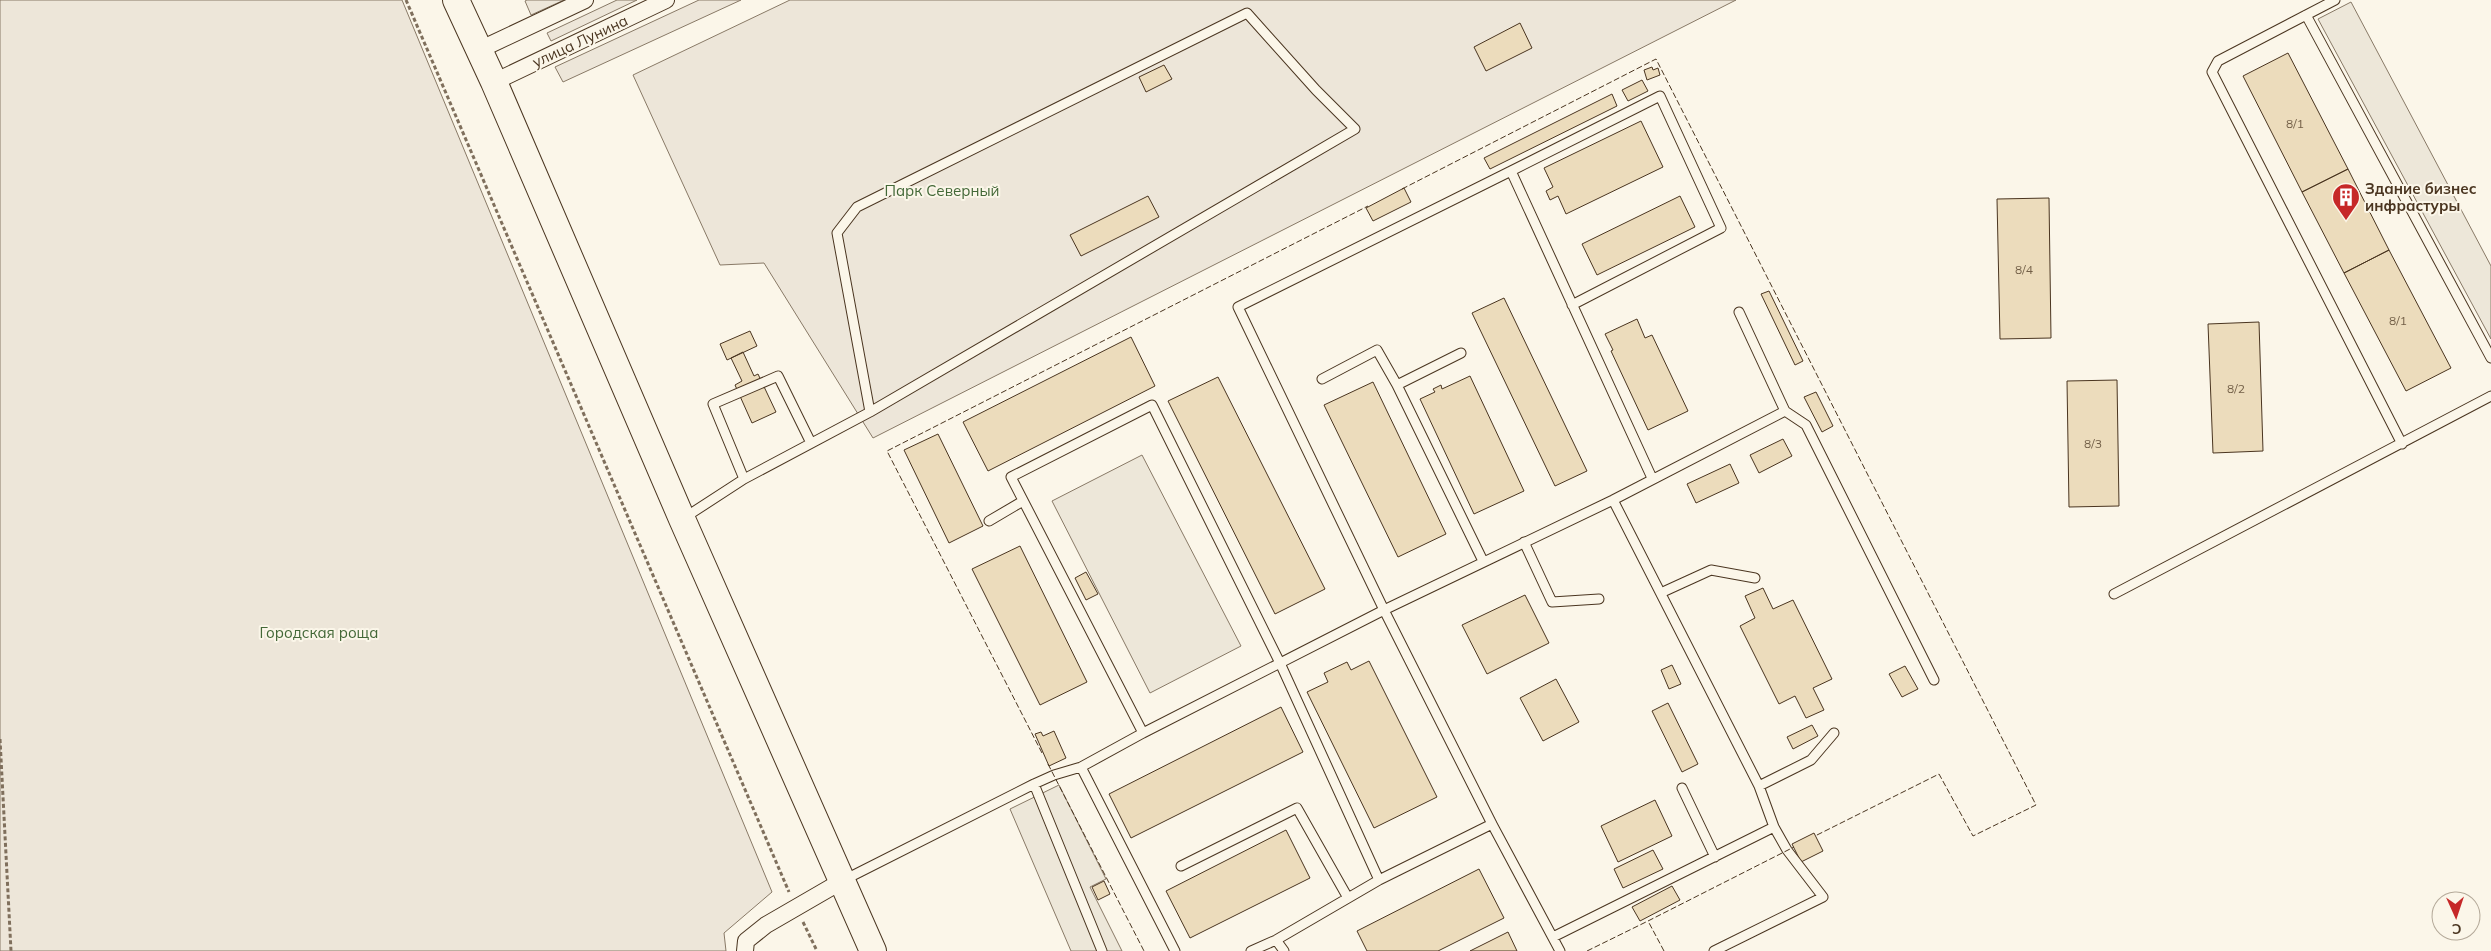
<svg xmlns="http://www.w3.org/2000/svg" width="2491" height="951" font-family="Mulish,sans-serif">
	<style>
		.green { fill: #ede6d9; stroke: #887966 }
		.parking { fill: #ede7d9; stroke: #887966 }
		.building { fill: #ecdcbc; stroke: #4a3520 }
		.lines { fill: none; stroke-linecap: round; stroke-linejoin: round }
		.lane-casing { stroke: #4a3520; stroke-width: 11 }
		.street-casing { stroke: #4a3520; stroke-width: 18 }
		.primary-casing { stroke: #4a3520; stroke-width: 28 }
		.path { stroke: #7f6f5c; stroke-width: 3; stroke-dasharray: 4 2.5; stroke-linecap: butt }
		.lane { stroke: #fbf6e9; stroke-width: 9 }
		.street { stroke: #fbf6e9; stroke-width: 16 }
		.primary { stroke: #fbf6e9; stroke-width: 26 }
		.fence { stroke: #4a3520; stroke-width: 1; stroke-dasharray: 6 2.5; stroke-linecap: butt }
		.labels { text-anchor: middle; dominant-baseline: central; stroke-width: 4; stroke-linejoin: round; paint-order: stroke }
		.number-label { font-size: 12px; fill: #725f47 }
		.street-label { font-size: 15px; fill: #4a3520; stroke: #fbf6e9 }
		.poi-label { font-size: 15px; font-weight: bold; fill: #4a3520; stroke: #fbf6e9; text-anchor: start }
		.park-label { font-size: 15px; fill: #436837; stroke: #fbf6e9 }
	</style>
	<rect width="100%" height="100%" fill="#fbf6e9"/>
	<path class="green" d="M0,0H402L772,892L724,933L726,951H0Z
		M527,0H564L531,15L525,1Z
		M617,0H637L551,41L547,33Z
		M699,0H741L563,82L555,67Z
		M790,0H1736L873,438L764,263L720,265L633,75Z"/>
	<path class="parking" d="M2351,2L2491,266V339L2318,19Z
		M1142,455L1241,646L1150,693L1052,501Z
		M1059,785L1106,879L1090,887L1122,951H1071L1010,809Z"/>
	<path class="building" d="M1520,23L1532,48L1486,71L1474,47Z
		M2288,53L2348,169L2302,192L2243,76Z
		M1164,65L1172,79L1146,92L1139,77Z
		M1652,67L1653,70L1658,68L1660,75L1647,80L1644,70Z
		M1642,80L1648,91L1628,101L1622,90Z
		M1612,94L1617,106L1490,169L1484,158Z
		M1641,121L1663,167L1566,214L1558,196L1550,200L1546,191L1553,187L1544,168Z
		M2348,169L2389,250L2344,273L2302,192Z
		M1404,188L1411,202L1373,221L1366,208Z
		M1148,196L1159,217L1081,256L1070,235Z
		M1680,196L1695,227L1597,275L1582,244Z
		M2049,198L2051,338L2000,339L1997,199Z
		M2389,250L2451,368L2406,391L2344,273Z
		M1769,291L1803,361L1795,365L1761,294Z
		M1504,298L1587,471L1555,486L1472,313Z
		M1637,319L1645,338L1652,335L1688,411L1648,430L1611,351L1613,350L1605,334Z
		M2259,322L2263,451L2213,453L2208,324Z
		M750,331L757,346L727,360L720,344Z
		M1131,337L1155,386L988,471L963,422Z
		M743,352L754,376L758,374L776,412L752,423L735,385L742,381L731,358Z
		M1470,376L1524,491L1474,514L1420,399L1435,392L1433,389L1441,385L1442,389Z
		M1218,377L1325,589L1275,614L1168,401Z
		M2117,380L2119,506L2069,507L2067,381Z
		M1373,382L1446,534L1398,557L1324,405Z
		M1816,392L1833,426L1822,432L1804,397Z
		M938,434L983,526L949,543L904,450Z
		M1783,439L1792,456L1759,473L1750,455Z
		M1730,464L1739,483L1696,503L1687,484Z
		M1020,546L1087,682L1040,705L972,569Z
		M1086,572L1098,594L1086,600L1075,578Z
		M1763,588L1773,609L1793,600L1832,679L1813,688L1824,710L1806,718L1795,696L1779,704L1740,626L1755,618L1745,596Z
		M1525,595L1549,643L1487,674L1462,625Z
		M1369,661L1437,797L1374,828L1307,692L1328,682L1324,673L1347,662L1351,670Z
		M1672,665L1681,684L1669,689L1661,670Z
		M1905,666L1918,689L1902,697L1889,674Z
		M1556,679L1579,722L1543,741L1520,698Z
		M1668,703L1698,764L1682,772L1652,711Z
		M1281,707L1303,752L1131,838L1109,794Z
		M1812,725L1818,736L1793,749L1787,737Z
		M1054,731L1066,758L1049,766L1035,734L1041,732L1043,736Z
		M1655,800L1672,836L1618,862L1601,826Z
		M1286,830L1310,878L1190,938L1166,891Z
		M1814,833L1823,851L1801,862L1792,844Z
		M1653,850L1663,869L1623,888L1614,869Z
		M1479,869L1504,918L1438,951H1367L1357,931Z
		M1104,881L1110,894L1098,900L1092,887Z
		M1672,886L1680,900L1640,921L1632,907Z
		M1508,932L1517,951H1470Z"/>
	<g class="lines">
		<g class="lane-casing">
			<path id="lane" d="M2335,0L2218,61L2212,72L2402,444
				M2306,15L2491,358
				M1511,171L1660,96L1721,228L1572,305
				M1739,312L1785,411L1806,425L1934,680
				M1322,379L1377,350L1397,385L1483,561
				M1397,385L1461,353
				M744,479L713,404L778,376L811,443
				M684,518L744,479L870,412L1355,129L1316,90L1247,13L857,207L837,233L870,412
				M989,521L1023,501
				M1524,542L1552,602L1599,599
				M1665,591L1711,570L1755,578
				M2114,594L2491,396
				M1143,733L1011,477L1152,405L1280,663L1379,880
				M1081,767L1175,951
				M1034,784L1102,951
				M1759,786L1811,760L1834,733
				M1682,788L1715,857
				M1181,866L1297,808L1348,898
				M844,880L1034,784L1054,775L1081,767L1143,733L1384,610L1613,500L1785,411
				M1553,937L1774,827L1759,786L1613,500
				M1276,940L1284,951
				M1251,951L1276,940L1379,880L1492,824
				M1560,951L1492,824L1384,610L1238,307L1511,171L1652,478
				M1714,951L1823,897L1787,850L1774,827"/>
		</g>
		<g class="street-casing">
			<path id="street" d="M479,50L585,0
				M494,82L666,0
				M745,951L746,941L766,925L842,881"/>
		</g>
		<g class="primary-casing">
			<path id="primary" d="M456,0L494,82L682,519L873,951"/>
		</g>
		<path class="path" d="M406,0L789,892
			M0,739L11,951
			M803,922L817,951"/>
		<use href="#lane" class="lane"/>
		<use href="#street" class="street"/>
		<use href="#primary" class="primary"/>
		<path class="fence" d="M1402,189L1656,59L2036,805L1973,836L1939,774L1815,836
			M1042,753L887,451L1368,206
			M1048,764L1144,951
			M1587,951L1648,921
			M1664,951L1648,921L1794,847"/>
	</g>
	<defs>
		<g id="building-pin" transform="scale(1.4375)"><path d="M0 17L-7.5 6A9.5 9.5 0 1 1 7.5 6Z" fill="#c62828" stroke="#fbf6e9"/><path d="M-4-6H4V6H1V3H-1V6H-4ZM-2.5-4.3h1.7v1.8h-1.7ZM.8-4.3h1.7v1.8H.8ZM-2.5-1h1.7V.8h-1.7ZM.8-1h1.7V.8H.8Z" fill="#fff"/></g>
	</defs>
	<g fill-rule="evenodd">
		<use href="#building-pin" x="2346" y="197"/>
	</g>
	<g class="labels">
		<g class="number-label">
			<text x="2295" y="123">8/1</text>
			<text x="2024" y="269">8/4</text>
			<text x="2398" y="320">8/1</text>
			<text x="2236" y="388">8/2</text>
			<text x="2093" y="443">8/3</text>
		</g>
		<g class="street-label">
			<text transform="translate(580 41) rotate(-25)">улица Лунина</text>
		</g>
		<g class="poi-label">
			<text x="2365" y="188">Здание бизнес<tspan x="2365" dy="17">инфрастуры</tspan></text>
		</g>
		<g class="park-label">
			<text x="942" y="190">Парк Северный</text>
			<text x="319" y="632">Городская роща</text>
		</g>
	</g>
	<g transform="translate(2456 916) rotate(177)"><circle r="24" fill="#fbf6e9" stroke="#b4a999"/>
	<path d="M0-4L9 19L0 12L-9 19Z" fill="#c62828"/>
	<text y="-8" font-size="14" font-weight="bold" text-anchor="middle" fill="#4a3520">С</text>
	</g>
</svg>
